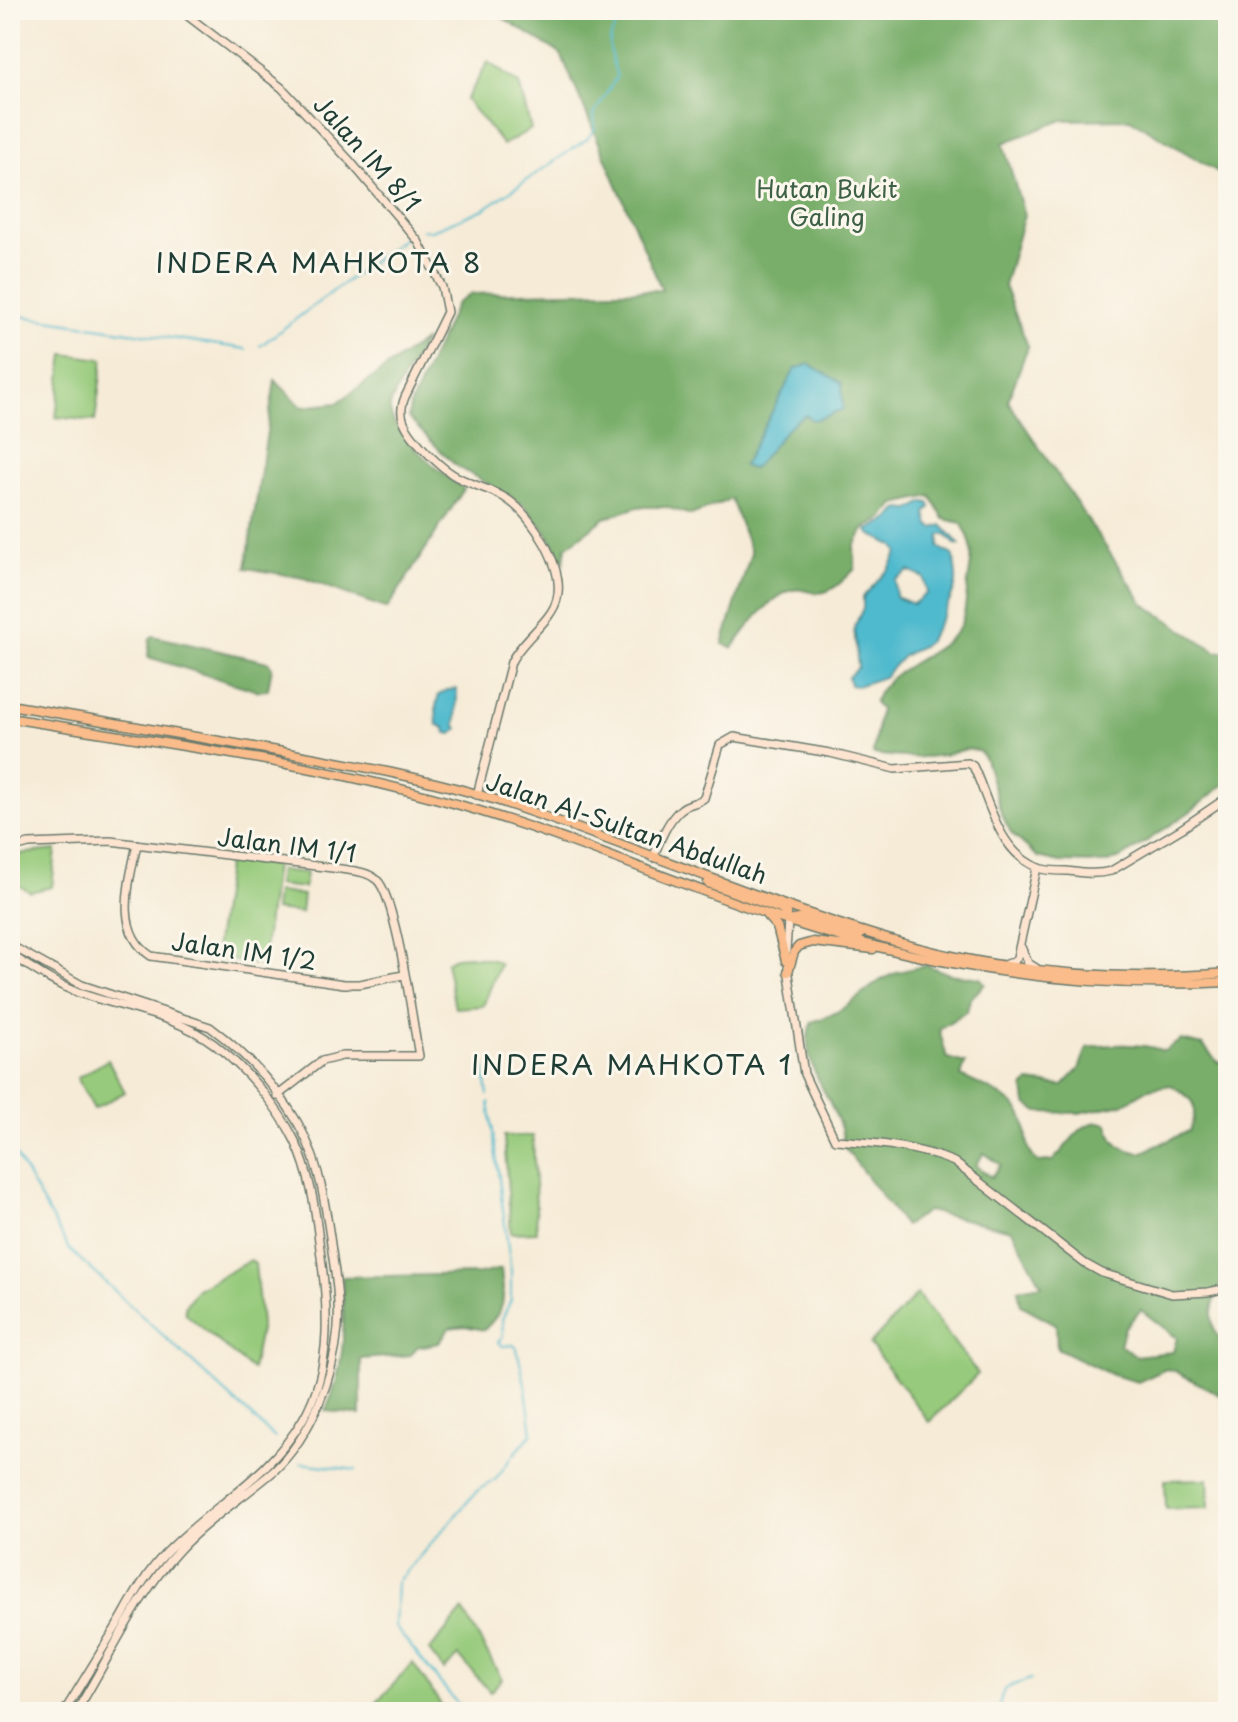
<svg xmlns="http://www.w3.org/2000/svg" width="1238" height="1722" font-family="'Playpen Sans',sans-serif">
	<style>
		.green { fill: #97ca7b; stroke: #5b8458; stroke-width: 2 }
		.forest { fill: #79ae6b; stroke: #4c7650; stroke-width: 2; fill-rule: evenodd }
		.water { fill: #50bacd; stroke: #387c80; stroke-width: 2; fill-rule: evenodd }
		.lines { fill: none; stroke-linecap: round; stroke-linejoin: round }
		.stream { stroke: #50bacd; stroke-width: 2 }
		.secondary-casing { stroke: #6a7a6d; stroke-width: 10 }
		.primary-casing { stroke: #6a7a6d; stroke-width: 11 }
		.secondary { stroke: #fde4d0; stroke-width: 7 }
		.primary { stroke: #f9bc8a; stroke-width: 8 }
		.labels { text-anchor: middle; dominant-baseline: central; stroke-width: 6; stroke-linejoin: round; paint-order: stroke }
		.street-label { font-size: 24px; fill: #1f3d34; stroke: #fbf7ec }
		.park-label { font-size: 24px; fill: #3d6046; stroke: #fbf7ec }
		.quarter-label { font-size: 28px; letter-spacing: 2px; fill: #1f3d34; stroke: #fbf7ec }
	</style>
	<rect width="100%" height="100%" fill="#fbf7ec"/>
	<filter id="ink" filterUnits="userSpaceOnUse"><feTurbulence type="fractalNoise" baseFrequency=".0125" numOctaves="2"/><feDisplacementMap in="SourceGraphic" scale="16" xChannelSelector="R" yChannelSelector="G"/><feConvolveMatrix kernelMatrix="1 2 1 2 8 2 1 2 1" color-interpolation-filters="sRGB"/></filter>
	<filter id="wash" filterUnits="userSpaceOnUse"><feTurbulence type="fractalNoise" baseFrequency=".006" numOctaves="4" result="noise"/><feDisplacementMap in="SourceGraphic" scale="32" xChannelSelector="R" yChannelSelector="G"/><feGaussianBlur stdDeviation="1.8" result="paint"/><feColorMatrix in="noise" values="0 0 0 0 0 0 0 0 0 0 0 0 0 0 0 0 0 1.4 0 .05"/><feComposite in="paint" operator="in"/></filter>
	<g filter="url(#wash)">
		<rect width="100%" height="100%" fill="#f6ebd7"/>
		<path class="green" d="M488,62L519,84L531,129L503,145L466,100Z
			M64,354L103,359L95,421L56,417Z
			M56,850L52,887L30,892L10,880V855Z
			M228,859L275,865L262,965L214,958Z
			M279,870L306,873L304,888L277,885Z
			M276,892L303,895L301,913L274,910Z
			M470,956L493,960L500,964L483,1006L455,1008L446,962L455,957Z
			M108,1060L125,1092L94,1109L77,1078Z
			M504,1136H533L537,1232L511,1233Z
			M251,1260L255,1264L261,1324L252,1370L186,1314L185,1306L197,1289Z
			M917,1294L978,1374L929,1422L870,1344Z
			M1208,1479L1209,1508L1166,1509L1165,1480Z
			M463,1610L502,1679L490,1692L459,1656L444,1670L429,1651Z
			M413,1663L446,1712H368Z"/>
		<path class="forest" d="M490,10H1228V178L1130,119L1062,120L1003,143L1024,215L1004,286L1028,346L1008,401L1144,604L1217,652L1228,651V781L1191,811L1123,857L1106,863L1060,862L1038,857L1012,834L1002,816L985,759L980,752C968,745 956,753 943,755C919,759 897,757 873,754L880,709L874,703C882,670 935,658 957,631C966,618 966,598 968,582C972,557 976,546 961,523L944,519L931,496L895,504L881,520L865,528L854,547L855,569C842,581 831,596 812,592C805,591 799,588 793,590C771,595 745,630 733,648L723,644L751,553L731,499L691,515L666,507H637L605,518L566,547L564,562L545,530L524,505L455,465L408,418L410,406L456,304L470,294L662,290L561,54Z
			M425,340C418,354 391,395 390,407C387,430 446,477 464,489L387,609L304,578L246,568L275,380L302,407L337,403Z
			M153,636L268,662L272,667L268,689L258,691L148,657L150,638Z
			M927,965L949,974L980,978L985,984L970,999L967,1011L939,1029L947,1058L965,1063L961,1076C982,1087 1016,1097 1024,1120C1029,1137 1024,1150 1038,1162L1052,1161C1069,1147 1082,1114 1108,1124C1112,1144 1122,1150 1141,1153L1189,1131C1200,1104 1194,1100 1171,1085L1149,1089L1123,1104L1079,1113L1038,1112L1026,1104L1024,1088L1029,1082L1063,1086L1079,1069L1087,1048C1112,1044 1140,1042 1164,1051L1181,1040L1203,1045L1217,1062L1228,1063V1281L1221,1282C1210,1311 1205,1325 1228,1349V1399L1175,1371L1166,1369L1138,1382L1112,1375L1057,1348L1056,1324L1021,1305L1018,1289L1042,1285L1012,1230L927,1211L905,1226L844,1147C843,1104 793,1065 812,1022C845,1012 852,1001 878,982C893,972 911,969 927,965ZM984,1153L1001,1165L991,1177L976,1165ZM1141,1310L1177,1338L1173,1352L1135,1356L1120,1345L1125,1327Z
			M501,1269C504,1300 508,1307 484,1330L465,1326L449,1328L439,1343L417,1347L411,1355L361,1359V1415L325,1411C346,1369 345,1323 342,1277L480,1274Z"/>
		<path class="water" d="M809,364L842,383L843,409C833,413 823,419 812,420L806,415C784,424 771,453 752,469L743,466L795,369Z
			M924,502L929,503L931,507L926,513L929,525L934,528L942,525L960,545H956L945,534L940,535L939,547L954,556C954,565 957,575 956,583C953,598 935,630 927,643L903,656L884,677L857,686L850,685L848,677L858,667L854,628L863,608V597L889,569L898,552L894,546L870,534L868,530L890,519L899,509L910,510ZM909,571L924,578L927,593L913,604L896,597L895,580Z
			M457,689L456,725L458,729L452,734L446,733L445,728L437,724L436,706L439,695L448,690Z"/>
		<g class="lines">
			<path class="stream" d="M423,230H432L484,209L587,139L595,129L594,114L617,76C607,45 604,34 631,10
				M10,318L20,316L246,349
				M260,346L404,238
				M483,1059L488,1095
				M489,1102L511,1271V1300L502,1319L503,1336L498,1342L502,1346L514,1345L517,1349L526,1389L532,1433L514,1455
				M10,1145L69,1249L275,1438
				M301,1463L356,1470
				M464,1712L395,1627L397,1582L478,1490L495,1480L512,1457
				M999,1712C1000,1685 1008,1687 1031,1679"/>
		</g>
	</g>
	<g filter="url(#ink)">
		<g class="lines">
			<g class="secondary-casing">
				<path id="secondary" d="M180,10L282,88L350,161L418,241L442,287L447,312L405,397C403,402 401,408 402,414C403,432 437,464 452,474C469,485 490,488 507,499C533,516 565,568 557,599C552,621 522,639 511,662L477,795
					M137,844C130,880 113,931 151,956L344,984H360L403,975
					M10,849L29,844L110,841L341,869C353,871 367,871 377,880C396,897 413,1024 419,1056H342L322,1061L277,1096
					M653,858C659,843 667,821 680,810C687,803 697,804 704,798L720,745L734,737L830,753L895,769L968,763L973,766C990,801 998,855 1042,869C1050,871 1058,871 1067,871C1082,873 1096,875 1111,871L1181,829L1228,797
					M10,945L82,985L210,1027C247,1054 286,1096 305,1137C320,1169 325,1203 330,1237C334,1267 340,1298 338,1328C334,1378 311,1435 275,1470C244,1497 207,1520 179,1550C136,1596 109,1659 76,1712
					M1021,947L1028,963L1036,968
					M786,951L788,921
					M10,954C32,968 54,984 79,993C123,1008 176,1015 214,1044C245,1068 278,1106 295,1141C310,1173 315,1207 319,1241C327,1301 335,1364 303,1419C268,1479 212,1505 165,1554C147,1572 134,1596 121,1619C102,1650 83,1681 64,1712
					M1006,964L1014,962L1017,957L1037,868
					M788,968L804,1074L835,1140C875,1143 916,1146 954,1162L1084,1263L1102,1273L1172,1294L1208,1292L1228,1288"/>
			</g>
			<g class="primary-casing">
				<path id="primary" d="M10,705C99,720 188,735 277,751C349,764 423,777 493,799C635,845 771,907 915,947C1016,974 1124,981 1228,973
					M10,718C165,744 322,763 473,809C580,841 682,886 788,921C930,967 1079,990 1228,982
					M708,883L780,909L786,913L788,921
					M767,916L777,927L786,961
					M789,921L803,918L860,935
					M788,972L794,952L799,946L813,942L873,949"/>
			</g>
			<use href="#secondary" class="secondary"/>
			<use href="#primary" class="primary"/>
		</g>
	</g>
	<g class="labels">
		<g class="street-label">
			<text transform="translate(368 153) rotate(48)">Jalan IM 8/1</text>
			<text transform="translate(627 827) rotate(19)">Jalan Al-Sultan Abdullah</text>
			<text transform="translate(287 844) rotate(7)">Jalan IM 1/1</text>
			<text transform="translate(244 950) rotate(8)">Jalan IM 1/2</text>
		</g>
		<g class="park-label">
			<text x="827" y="188">Hutan Bukit<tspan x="827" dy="28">Galing</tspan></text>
		</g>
		<g class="quarter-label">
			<text x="319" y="261">INDERA MAHKOTA 8</text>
			<text x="632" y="1063">INDERA MAHKOTA 1</text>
		</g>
	</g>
	<rect width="1238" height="1722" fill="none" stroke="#fbf7ec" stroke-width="40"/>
</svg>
